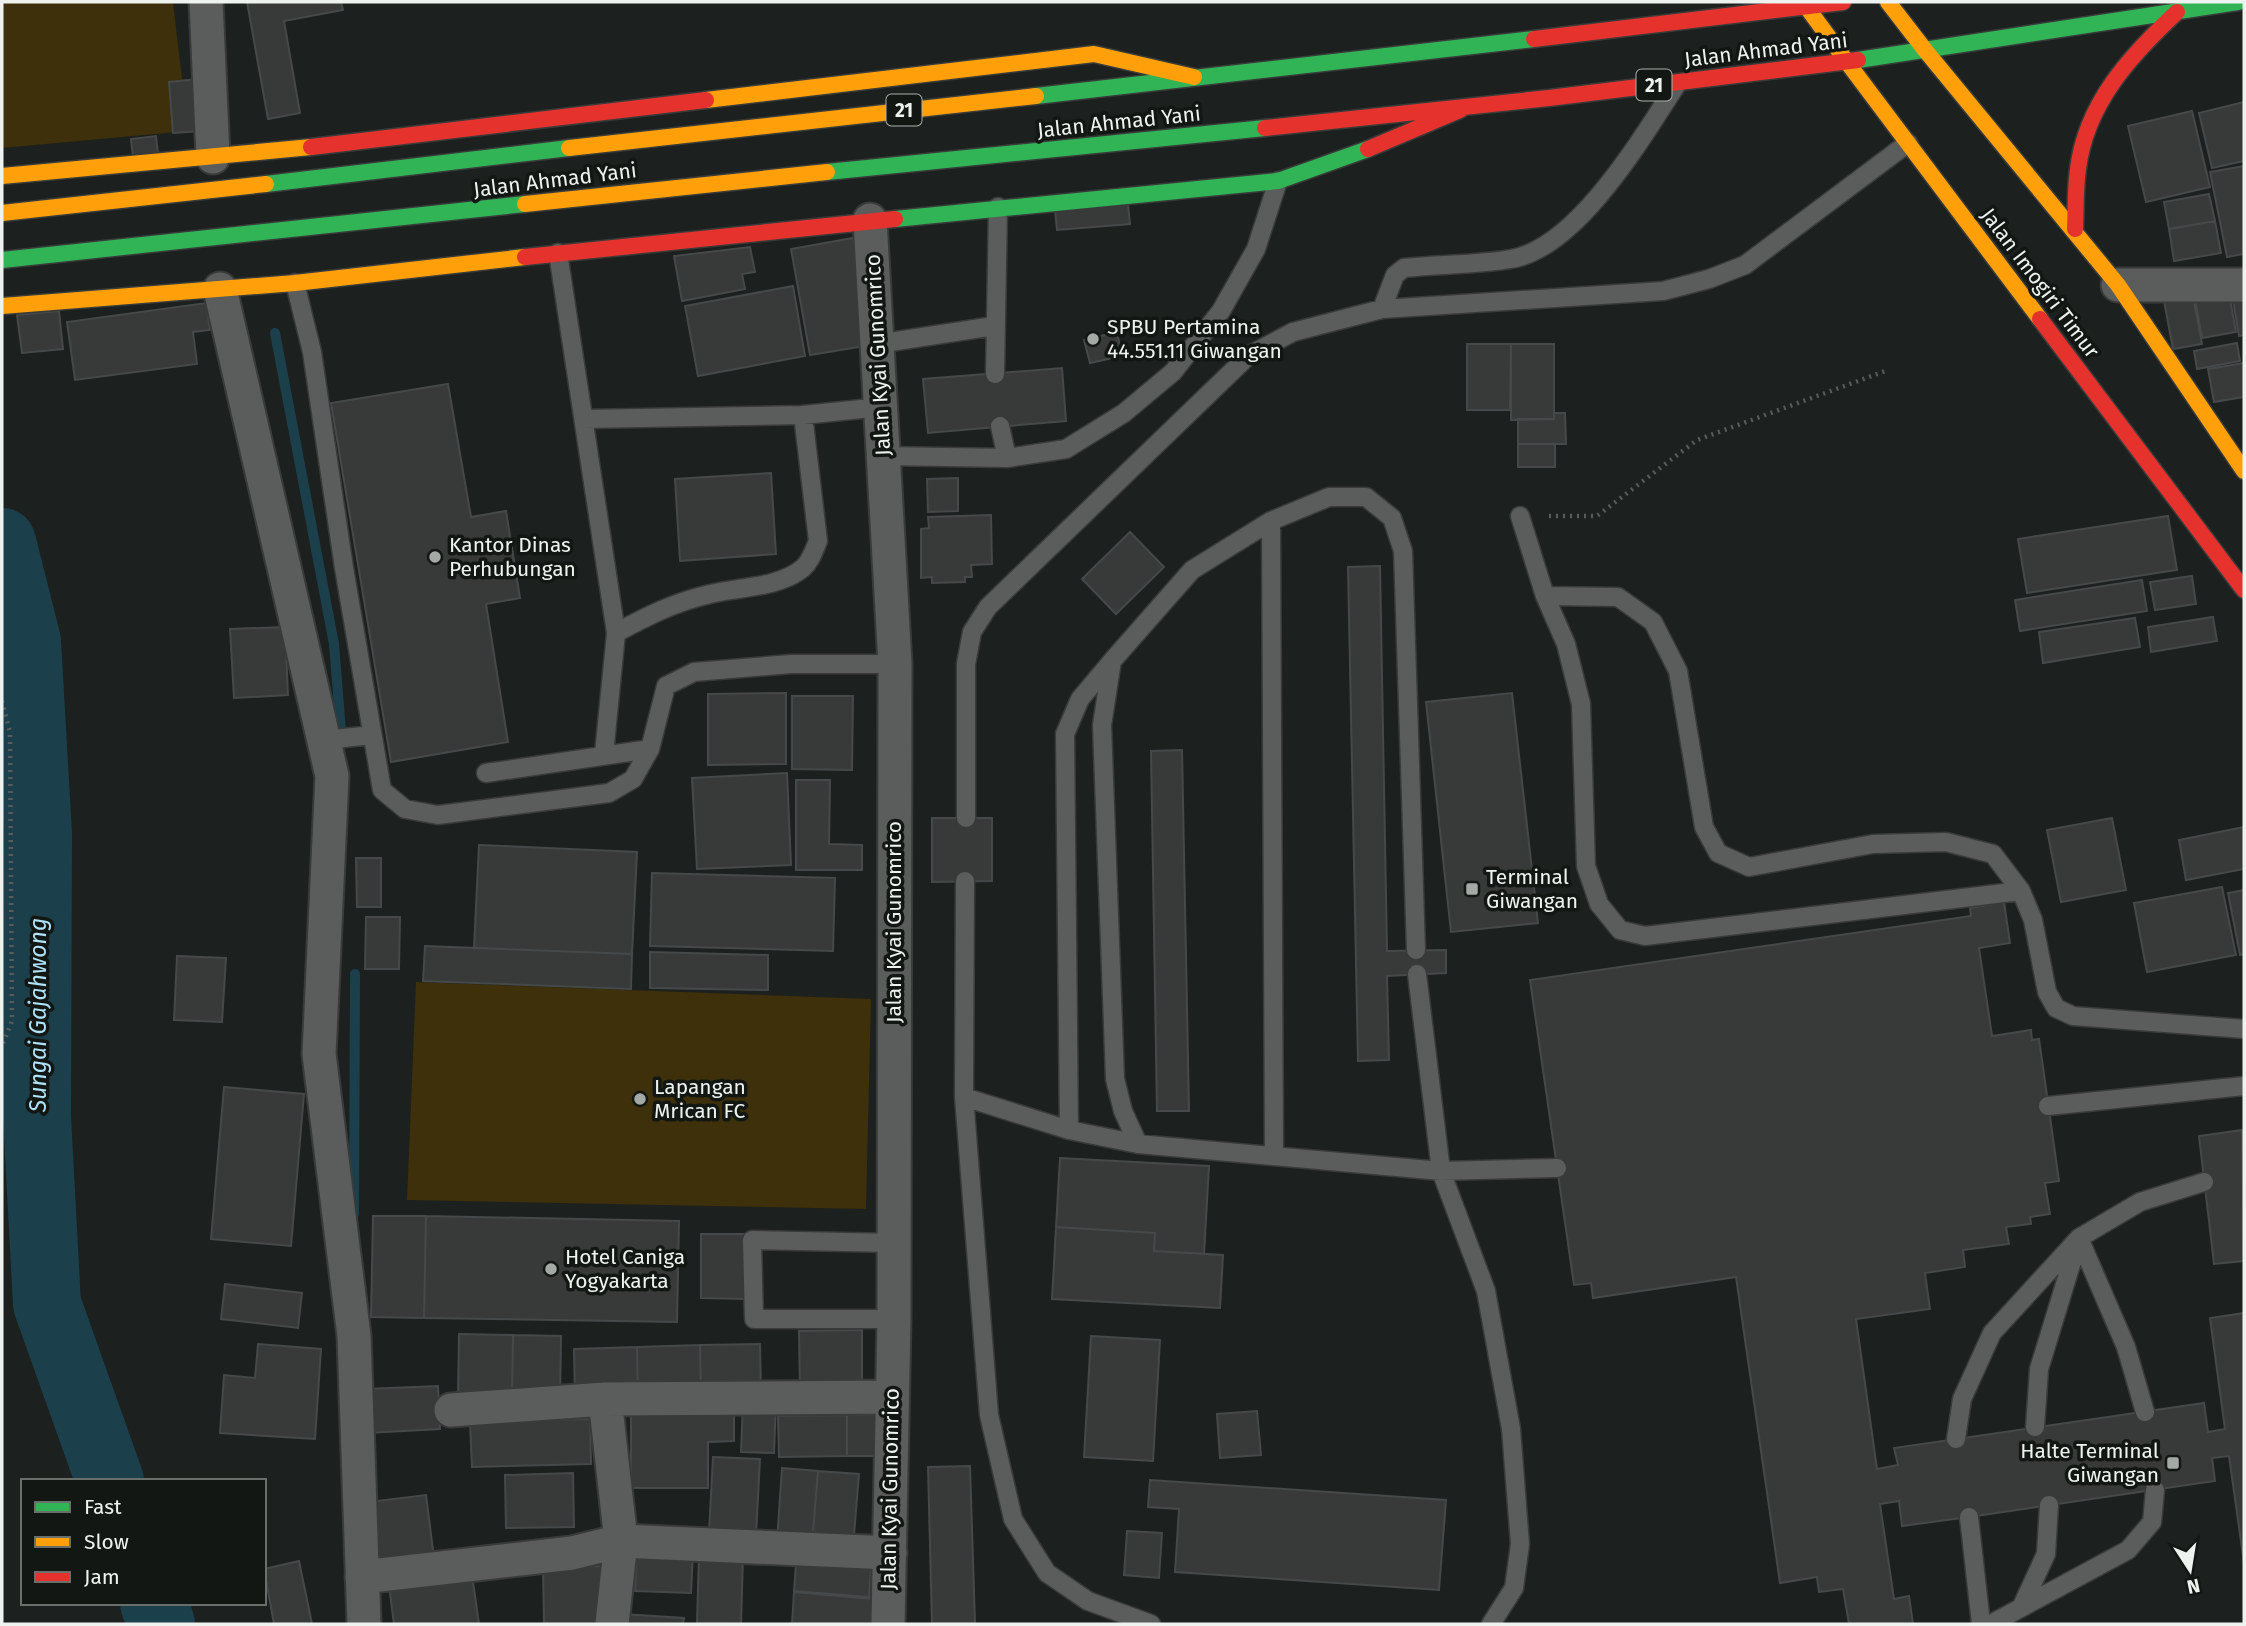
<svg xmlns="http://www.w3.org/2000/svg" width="2246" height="1626" font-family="'Fira Sans',sans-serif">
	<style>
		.green { fill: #3d300a }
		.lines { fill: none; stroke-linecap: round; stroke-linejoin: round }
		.stream { stroke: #1c3f4c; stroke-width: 10 }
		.river { stroke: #1c3f4c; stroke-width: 68 }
		.building { fill: #383a3a; stroke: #464949; stroke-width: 2 }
		.lane-casing { stroke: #383b3a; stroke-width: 21 }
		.street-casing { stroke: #383b3a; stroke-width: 37 }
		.fast-casing { stroke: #383b3a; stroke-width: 19 }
		.slow-casing { stroke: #383b3a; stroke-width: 19 }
		.jam-casing { stroke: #383b3a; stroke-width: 19 }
		.path { stroke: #5a5c5b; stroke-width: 4.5; stroke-dasharray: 2 5; stroke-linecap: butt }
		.lane { stroke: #5b5d5c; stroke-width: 18 }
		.street { stroke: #5b5d5c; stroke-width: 33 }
		.fast { stroke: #30b455; stroke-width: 16 }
		.slow { stroke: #ff9f0a; stroke-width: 16 }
		.jam { stroke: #e5322d; stroke-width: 16 }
		.poi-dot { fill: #a5a9a6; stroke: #121714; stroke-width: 2.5 }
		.labels { text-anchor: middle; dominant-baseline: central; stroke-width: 7; stroke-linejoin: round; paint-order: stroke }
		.shield { fill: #121714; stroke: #adb1ae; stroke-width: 2 }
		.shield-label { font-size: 19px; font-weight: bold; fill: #eff3f0 }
		.street-label { font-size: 21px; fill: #eff3f0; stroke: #121714 }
		.poi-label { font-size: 21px; fill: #eff3f0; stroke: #121714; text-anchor: start }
		.water-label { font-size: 23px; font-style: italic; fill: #afe3f9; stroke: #121714 }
	</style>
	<rect width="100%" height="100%" fill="#1c201e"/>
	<path class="green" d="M2,2H173L188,131L2,148Z
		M416,982L871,999L866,1209L407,1200Z"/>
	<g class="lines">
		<path class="stream" d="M275,333L334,644L342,744
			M354,1214L355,974"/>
		<path class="river" d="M2,542L27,641L38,834L37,1117L47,1304L110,1481
			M154,1603L161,1624"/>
	</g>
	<path class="building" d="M247,2H341L343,10L284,21L300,113L268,119Z
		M198,79L202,131L173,133L169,82Z
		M2244,102V161L2212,168L2199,113Z
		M2192,111L2210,187L2146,202L2128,126Z
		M156,136L158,153L133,156L131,139Z
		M2244,166V254L2227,257L2210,172Z
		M2209,194L2215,221L2169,229L2164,202Z
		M1128,204L1130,224L1057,230L1055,210Z
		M2215,221L2221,253L2174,261L2169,229Z
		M853,238L871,345L810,355L791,249Z
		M750,247L755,272L742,274L745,289L682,301L674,256Z
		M793,286L805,356L698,376L685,306Z
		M2229,293L2236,332L2202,338L2195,299Z
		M2193,296L2202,344L2173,349L2164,301Z
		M2244,298V335L2239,336L2233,300Z
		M206,303L210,330L193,332L197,364L75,380L67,322Z
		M59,311L63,349L22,353L17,315Z
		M1117,332L1122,356L1090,363L1084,340Z
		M2237,343L2240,361L2197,369L2194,351Z
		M1467,344H1511L1510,410H1467Z
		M1511,344H1554V419L1511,420Z
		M2244,363V397L2214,402L2208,369Z
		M1062,368L1066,421L928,433L923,379Z
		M448,384L471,517L506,511L520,598L486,604L508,742L391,762L331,403Z
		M1554,413H1565L1566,444H1518V419H1554Z
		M1518,444H1555V467H1518Z
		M771,473L776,554L680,561L675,479Z
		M958,478V511L928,512L927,479Z
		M991,515L992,564L971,565L972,577H965V582L932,583V577L921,578V529L929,528L928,517Z
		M2168,516L2177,570L2027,593L2018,539Z
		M1130,532L1164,567L1116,614L1082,579Z
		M1380,566L1387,951L1446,950V973L1387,976L1389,1060L1358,1061L1348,567Z
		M2192,576L2196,604L2155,610L2150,582Z
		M2142,580L2147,611L2020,631L2015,600Z
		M2213,617L2217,641L2151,652L2148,627Z
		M2135,618L2140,647L2043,663L2039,632Z
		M285,627L288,695L234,698L230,629Z
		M786,693V764L708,765V694Z
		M1512,693L1538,923L1451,932L1426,702Z
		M792,696H853L852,770L792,769Z
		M1182,750L1189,1111H1157L1151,751Z
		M787,773L791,865L697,869L692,778Z
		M796,780H830L829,844L862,845V870H796Z
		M932,818H992V881L932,882Z
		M2112,818L2126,890L2061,902L2047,830Z
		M2244,827V869L2186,880L2179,840Z
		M479,845L637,852L632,954L474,948Z
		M356,858H381V907H357Z
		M652,873L835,878L833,951L650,946Z
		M2222,887L2236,955L2147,972L2134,903Z
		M2244,890V954L2240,955L2228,893Z
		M2004,902L2010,943L1979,948L1992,1036L2031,1030L2032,1040L2039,1039L2059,1181L2045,1183L2050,1214L2030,1217L2031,1224L2006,1227L2009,1244L1963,1250L1965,1267L1925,1273L1930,1309L1856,1319L1877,1469L1898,1465L1894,1448L2204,1403L2208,1432L2225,1429L2210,1318L2244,1313V1563L2229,1456L2212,1458L2215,1481L1969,1517L1902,1526L1899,1501L1880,1504L1894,1599L1909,1596L1913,1624H1849L1843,1589L1819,1592L1817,1577L1780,1583L1736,1277L1593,1298L1591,1283L1574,1285L1530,980L1971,916L1970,908Z
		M366,917H400L399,969H365Z
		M425,946L632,954L631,989L423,981Z
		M650,952L768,955V990L650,988Z
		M177,956L226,958L222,1022L174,1020Z
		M224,1087L304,1094L291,1246L211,1239Z
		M2242,1130L2244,1261L2214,1264L2199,1136Z
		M1060,1158L1209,1166L1204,1254L1154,1251L1155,1233L1056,1227Z
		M373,1216H426L424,1318L371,1317Z
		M426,1216L679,1221L677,1322L424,1318Z
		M1056,1227L1155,1233L1154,1251L1223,1255L1220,1308L1052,1299Z
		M701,1234H745V1299L701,1298Z
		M225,1284L302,1293L298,1328L221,1319Z
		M862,1330V1393H800L799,1331Z
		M459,1334L513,1335L512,1399H458Z
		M513,1335L561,1336L560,1400L512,1399Z
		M1091,1336L1160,1340L1153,1461L1084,1457Z
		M258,1344L321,1349L315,1439L220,1433L224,1375L255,1378Z
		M760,1344L761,1394L701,1396L700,1345Z
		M700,1345L701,1396L638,1397L637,1347Z
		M637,1347L638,1397L575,1399L574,1349Z
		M438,1386L440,1429L368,1433L366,1389Z
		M743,1401L776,1402L774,1453L741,1452Z
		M631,1405H734V1441L708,1442V1488H631Z
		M1257,1411L1261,1455L1220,1458L1217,1414Z
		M847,1415V1456L779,1457L778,1416Z
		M847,1415H876L877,1456H847Z
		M590,1419L591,1464L472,1467L470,1422Z
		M713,1457L760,1459L756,1535L709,1532Z
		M970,1466L975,1624H932L928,1467Z
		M782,1468L818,1471L812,1544L777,1541Z
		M818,1471L859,1474L853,1547L812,1544Z
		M573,1473L574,1527L506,1528L505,1475Z
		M1150,1480L1446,1500L1439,1590L1175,1572L1179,1509L1148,1507Z
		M426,1495L434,1558L376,1565L368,1502Z
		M1127,1531L1162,1533L1159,1578L1124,1575Z
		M637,1547L693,1550L691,1593L635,1591Z
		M797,1551L872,1557L869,1597L794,1591Z
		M699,1555L743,1556L741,1624L697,1623Z
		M299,1561L312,1624H274L264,1569Z
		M606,1566L607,1624H544L543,1567Z
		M472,1575L479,1624H394L389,1586Z
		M794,1592L873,1599L871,1624H792Z
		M622,1614L684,1618L683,1624H622Z"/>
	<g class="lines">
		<g class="lane-casing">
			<path id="lane" d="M558,253L616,633
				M295,283L312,352L344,568L382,790L405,809L438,815L609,793L633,779L650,749L666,686L694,672L791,664H895
				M1382,309L1395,275L1404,268C1439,264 1476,265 1511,259C1577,248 1642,138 1677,84
				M877,344L994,326
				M995,374L998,207
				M584,419L803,415L881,407
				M1000,426L1007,458
				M883,456L1007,458L1066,449L1124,413L1173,372L1221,311L1256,249L1278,181
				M1520,516L1545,596L1566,644L1581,704L1586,866L1599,904L1620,930L1645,936L2021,891L2033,920L2047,992L2056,1008L2073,1016L2244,1029
				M1271,521L1274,1156
				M1545,596L1618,597L1653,622L1678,671L1704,827L1718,853L1749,867L1873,844L1946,842L1993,854L2021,891
				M325,740L372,735
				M604,754L616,633C647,616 675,602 710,594C738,587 779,588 803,568C811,561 814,550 818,541L803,415
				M486,773L650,749
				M966,818V664L972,632L988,607L1248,356L1293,332L1382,309L1663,291L1709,279L1745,265L1908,143
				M965,881L964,1097L989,1415L1013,1519L1047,1573L1088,1601L1151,1624
				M1417,974L1441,1171L1486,1291L1511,1429L1520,1544L1514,1588L1491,1624
				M964,1097L1069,1130L1138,1144L1441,1171L1557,1168
				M2048,1106L2244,1086
				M1069,1130L1065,734L1080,699L1112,661
				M1138,1144L1123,1111L1115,1079L1102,725L1112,661L1192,570L1271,521L1329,497H1366L1392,518L1403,551L1416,950
				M2079,1238L2126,1347L2145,1412
				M894,1243L752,1240L754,1319H894
				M2035,1427L2039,1369L2077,1245
				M1956,1439L1962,1399L1992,1333L2079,1238L2140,1202L2204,1182
				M1969,1517L1981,1624
				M2021,1608L2046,1554L2049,1505
				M1991,1624L2128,1550L2152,1522L2155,1490"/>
		</g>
		<g class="street-casing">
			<path id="street" d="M206,2L213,157
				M870,220L895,664L894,1319L888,1624
				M2118,285H2244
				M220,289L332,776L319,1054L354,1336L364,1624
				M605,1399L621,1541L612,1624
				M451,1410L605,1399L892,1397
				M362,1577L572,1553L621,1541L890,1553"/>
		</g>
		<g class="fast-casing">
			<path id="fast" d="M1858,60L2238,2
				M1036,96L1534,39
				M827,172L1265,128
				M266,184L569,148
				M895,219L1278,181L1368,149
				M2,260L525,204"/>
		</g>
		<g class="slow-casing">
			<path id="slow" d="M1803,2L1847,62
				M1888,2L1925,50
				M1925,50L2118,285L2244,471
				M1847,62L2040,319
				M706,100L1094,54L1194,77
				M569,148L1036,96
				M2,176L311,147
				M525,204L827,172
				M2,213L266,184
				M2,306L295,283L525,257"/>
		</g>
		<g class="jam-casing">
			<path id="jam" d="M1534,39L1843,2
				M1265,128L1549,98L1858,60
				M311,147L706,100
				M1368,149L1460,110
				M2075,229C2076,209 2075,189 2078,169C2086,103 2131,55 2177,12
				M525,257L895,219
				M2040,319L2244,590"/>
		</g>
		<path class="path" d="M1549,516H1597L1697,440L1888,370
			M2,701L10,732L12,1021L2,1046"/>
		<use href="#lane" class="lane"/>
		<use href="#street" class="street"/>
		<use href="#fast" class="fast"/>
		<use href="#slow" class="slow"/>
		<use href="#jam" class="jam"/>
	</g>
	<g class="poi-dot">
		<circle cx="1093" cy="339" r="7"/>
		<circle cx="435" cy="557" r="7"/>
		<rect x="1465" y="882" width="14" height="14" rx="3.5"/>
		<circle cx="640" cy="1099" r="7"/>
		<circle cx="551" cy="1269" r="7"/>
		<rect x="2166" y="1456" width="14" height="14" rx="3.5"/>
	</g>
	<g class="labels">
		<g class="shield">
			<rect x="1636.5" y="69.5" width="35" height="31" rx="5"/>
			<rect x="886.5" y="94.5" width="35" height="31" rx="5"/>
		</g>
		<g class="shield-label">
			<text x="1654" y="85">21</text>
			<text x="904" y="110">21</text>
		</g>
		<g class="street-label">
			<text transform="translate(1766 50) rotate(-7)">Jalan Ahmad Yani</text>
			<text transform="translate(1119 122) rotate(-6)">Jalan Ahmad Yani</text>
			<text transform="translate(555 180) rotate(-7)">Jalan Ahmad Yani</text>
			<text transform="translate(2040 283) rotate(53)">Jalan Imogiri Timur</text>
			<text transform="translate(878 355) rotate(-93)">Jalan Kyai Gunomrico</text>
			<text transform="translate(894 922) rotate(-90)">Jalan Kyai Gunomrico</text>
			<text transform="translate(890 1489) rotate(-89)">Jalan Kyai Gunomrico</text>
		</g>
		<g class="poi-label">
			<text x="1107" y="327">SPBU Pertamina<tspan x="1107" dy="24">44.551.11 Giwangan</tspan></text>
			<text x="449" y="545">Kantor Dinas<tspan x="449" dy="24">Perhubungan</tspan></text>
			<text x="1486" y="877">Terminal<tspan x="1486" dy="24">Giwangan</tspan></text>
			<text x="654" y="1087">Lapangan<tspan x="654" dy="24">Mrican FC</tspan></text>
			<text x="565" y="1257">Hotel Caniga<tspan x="565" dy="24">Yogyakarta</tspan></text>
			<text x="2159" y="1451" text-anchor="end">Halte Terminal<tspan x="2159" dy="24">Giwangan</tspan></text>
		</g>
		<g class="water-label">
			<text transform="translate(38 1015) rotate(-90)">Sungai Gajahwong</text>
		</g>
	</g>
	<rect width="2246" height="1626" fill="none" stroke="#eff3f0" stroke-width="7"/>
	<rect x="21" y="1479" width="245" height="126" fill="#121714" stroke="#6a6f6c" stroke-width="2"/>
	<rect x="35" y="1502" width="35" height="10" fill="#30b455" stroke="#6a6f6c" stroke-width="2"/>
	<text x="84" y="1514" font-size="21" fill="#eff3f0">Fast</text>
	<rect x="35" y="1537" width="35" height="10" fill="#ff9f0a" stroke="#6a6f6c" stroke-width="2"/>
	<text x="84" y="1549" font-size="21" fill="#eff3f0">Slow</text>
	<rect x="35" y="1572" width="35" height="10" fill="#e5322d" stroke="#6a6f6c" stroke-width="2"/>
	<text x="84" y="1584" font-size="21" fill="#eff3f0">Jam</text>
	<g transform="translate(2190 1570) rotate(168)" stroke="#121714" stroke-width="5" paint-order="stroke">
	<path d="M0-5L12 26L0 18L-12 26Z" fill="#eff3f0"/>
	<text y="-10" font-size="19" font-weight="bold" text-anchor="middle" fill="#eff3f0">N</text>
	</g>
</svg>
